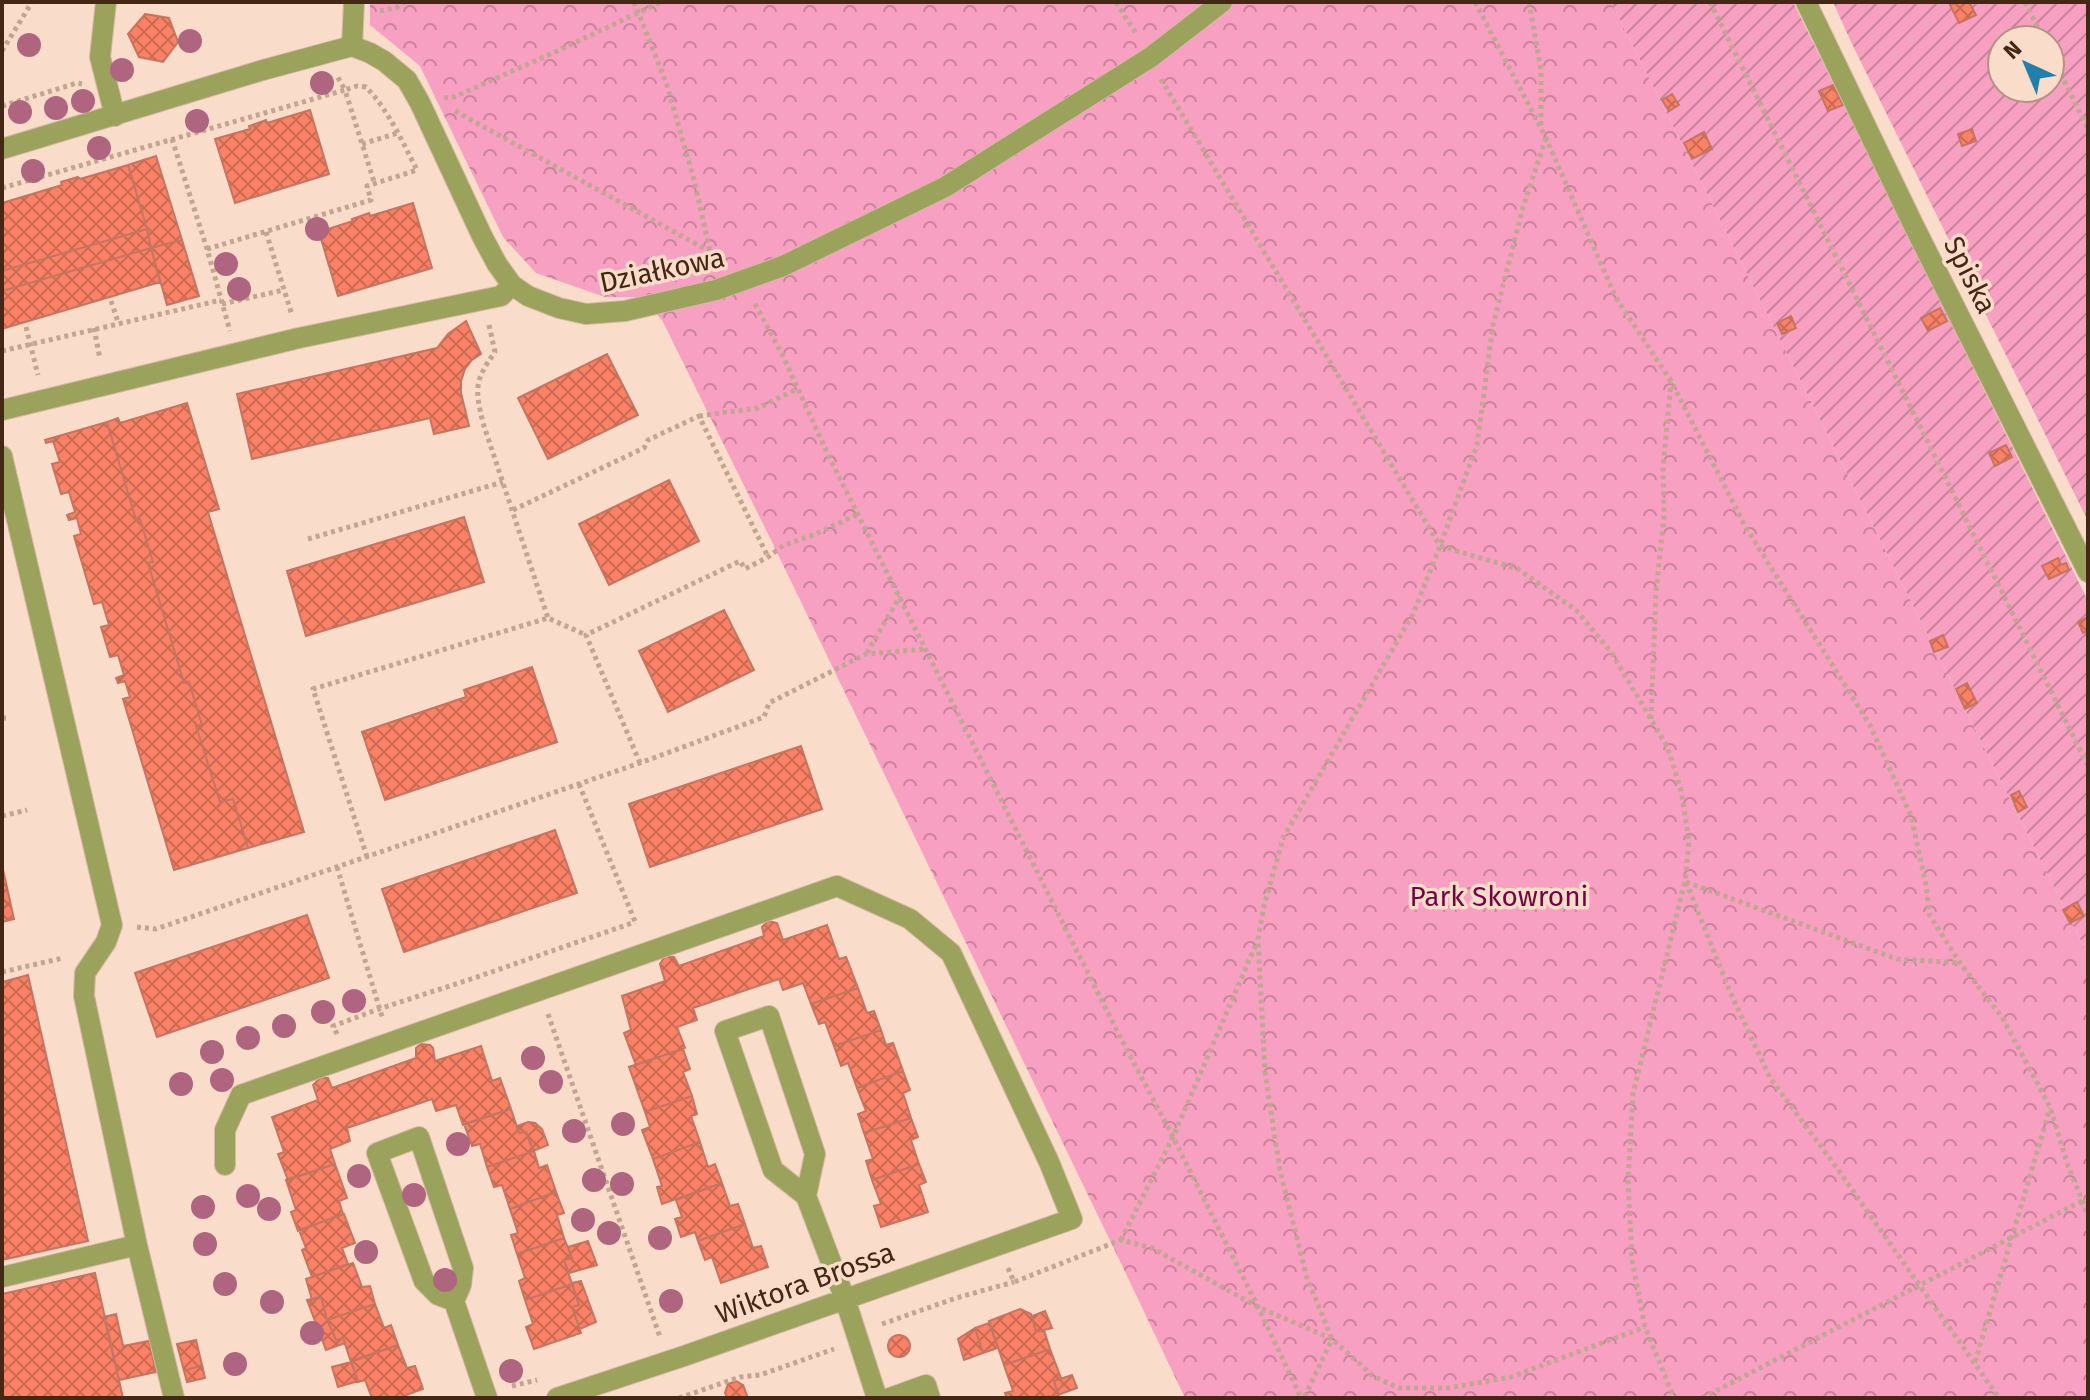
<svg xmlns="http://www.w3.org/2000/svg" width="2090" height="1400" font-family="'Fira Sans',sans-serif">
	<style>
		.park { fill: url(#park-crowns) }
		.garden { fill: url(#garden-furrows); fill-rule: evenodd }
		.building { fill: url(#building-cross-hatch); stroke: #c47562; stroke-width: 2 }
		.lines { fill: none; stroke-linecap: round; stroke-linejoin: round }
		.minor-casing { stroke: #d5b8a5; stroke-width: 22 }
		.path { stroke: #c2a592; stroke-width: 5; stroke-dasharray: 4 4; stroke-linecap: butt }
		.minor { stroke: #9aa25b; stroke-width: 20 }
		.tree { fill: #af657f }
		.labels { text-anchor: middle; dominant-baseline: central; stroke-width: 7; stroke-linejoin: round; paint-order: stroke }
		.street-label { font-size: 28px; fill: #442815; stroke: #f9dcc9 }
		.park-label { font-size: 28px; fill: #730443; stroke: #f9dcc9 }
	</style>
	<defs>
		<pattern id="park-crowns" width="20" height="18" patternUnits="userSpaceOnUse" patternTransform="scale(2)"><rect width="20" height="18" fill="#f8a0c2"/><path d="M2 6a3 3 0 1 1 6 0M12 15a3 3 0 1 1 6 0" fill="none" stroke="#ca829c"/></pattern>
		<pattern id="garden-furrows" width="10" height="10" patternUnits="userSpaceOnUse" patternTransform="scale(2)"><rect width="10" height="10" fill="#f8a0c2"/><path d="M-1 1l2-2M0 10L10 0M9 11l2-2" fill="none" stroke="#ca829c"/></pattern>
		<pattern id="building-cross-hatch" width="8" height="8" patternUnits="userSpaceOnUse" patternTransform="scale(2)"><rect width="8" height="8" fill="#fa8165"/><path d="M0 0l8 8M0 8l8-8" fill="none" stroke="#cc6a52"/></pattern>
	</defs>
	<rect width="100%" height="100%" fill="#f9dcc9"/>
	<path class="park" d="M370,2H1611L2088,955V1398H1185L1119,1259L771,540L662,320L640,297H605L536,273L503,237L420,66L370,25Z"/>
	<path class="garden" d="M1611,2H1793L2088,601V955Z
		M1833,2H2088V521L1852,44ZM2002,40H2050V88H2002Z"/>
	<path class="building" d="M1957,2H1969L1976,15L1959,23L1950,5Z
		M145,14L169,18L178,42L163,62L139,57L128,34Z
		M1833,85L1843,105L1828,111L1819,91Z
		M1672,94L1679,105L1669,111L1662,100Z
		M310,110L329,174L235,203L215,139L250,129L249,126L266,120L267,123Z
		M1972,129L1976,141L1962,146L1958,134Z
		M1704,132L1712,149L1692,159L1684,143Z
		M156,156L182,240L151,248L147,229L128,165Z
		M128,165L147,229L2,271V203L62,185L61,182L78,177L80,179Z
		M413,203L432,268L338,296L319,232L353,221L352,219L369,213L370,216Z
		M147,229L151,248L2,291V271Z
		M182,240L199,296L167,305L151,248Z
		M151,248L160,282L2,329V291Z
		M1940,308L1947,321L1928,331L1921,318Z
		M1791,316L1796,328L1782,334L1777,323Z
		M466,321L481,354L472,360L465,369L461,381V393L469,426L434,434L430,418L252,459L237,394L437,348L448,334Z
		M607,354L638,415L548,459L518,398Z
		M187,403L219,509L208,512L304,832L248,848L233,799L220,802L196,726L202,725L189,682L184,683L148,563L153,562L140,519L136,520L107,422L118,418L120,423Z
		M107,422L136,520L140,519L153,562L148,563L184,683L189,682L202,725L196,726L220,802L233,799L248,848L174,870L123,699L130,697L125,681L118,683L116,678L124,675L118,655L110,657L101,627L109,625L102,602L94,604L74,536L81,534L77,518L69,520L67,515L75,512L69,492L61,494L52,464L60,462L53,441L46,443L45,440Z
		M2006,445L2012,457L1995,466L1989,453Z
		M669,480L699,541L609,585L579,524Z
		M464,517L484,582L306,636L287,571Z
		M2058,558L2061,565L2066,563L2069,570L2049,579L2042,566Z
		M724,610L754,670L668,712L639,651Z
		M2088,617V631L2083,633L2078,622Z
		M1943,635L1948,647L1934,652L1930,641Z
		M532,667L557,742L385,800L362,732L466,697L464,690Z
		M1967,683L1977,703L1965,709L1956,689Z
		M801,746L822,809L650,867L629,804Z
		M2019,791L2027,807L2018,812L2011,795Z
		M555,830L577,893L404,952L382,889Z
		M2,865L14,919L2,922Z
		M2077,902L2084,916L2070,923L2063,910Z
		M307,915L329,978L157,1037L135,973Z
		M768,921L777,923L783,940L827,925L839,959L846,957L858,988L811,1004L803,983L783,990L779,979L693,1008L697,1020L677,1027L685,1048L636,1065L624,1033L631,1030L622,996L665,981L660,964L665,956L674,957L679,966L764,936L762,927Z
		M28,975L88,1241L2,1260V982Z
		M858,988L867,1013L874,1011L881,1030L834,1046L825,1022L819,1024L811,1004Z
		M881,1030L886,1045L893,1043L903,1071L857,1088L848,1063L841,1066L834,1046Z
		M421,1044L430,1045L433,1048L435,1061L481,1046L492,1081L500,1078L511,1109L463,1125L456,1105L436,1111L432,1099L347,1128L350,1141L330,1149L335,1164L288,1180L278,1154L284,1152L272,1117L318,1100L313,1085L320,1078H328L332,1088L416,1058V1048Z
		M683,1049L690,1069L683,1072L692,1096L645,1112L629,1067Z
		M903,1071L910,1090L903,1093L911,1118L864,1133L858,1114L866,1111L857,1088Z
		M692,1096L697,1114L691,1116L700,1142L653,1159L642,1130L650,1127L645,1112Z
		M511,1109L519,1133L526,1132L534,1151L487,1167L480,1144L472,1146L464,1124Z
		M911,1118L918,1137L911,1140L919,1164L872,1180L866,1161L873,1159L864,1133Z
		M528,1122L535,1123L542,1129L548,1145L533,1151L526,1132L519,1133L517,1126Z
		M700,1142L708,1167L715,1164L722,1183L662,1204L657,1187L662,1186L653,1159Z
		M534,1151L539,1168L547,1165L556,1192L510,1209L502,1185L494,1187L487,1167Z
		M335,1164L347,1198L339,1201L343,1214L298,1231L291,1212L296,1210L286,1180Z
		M919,1164L926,1182L919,1185L928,1212L881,1227L874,1206L881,1204L872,1180Z
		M722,1183L730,1206L738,1204L745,1224L698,1241L695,1232L681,1237L675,1219L682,1217L676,1200Z
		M556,1192L564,1213L557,1215L564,1238L517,1254L511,1235L518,1233L510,1209Z
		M344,1214L355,1243L342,1248L348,1264L312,1277L302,1250L306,1248L299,1230Z
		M745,1224L753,1248L761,1246L768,1267L721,1283L712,1257L705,1260L698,1241Z
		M564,1238L572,1258L564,1260L572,1284L525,1300L519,1281L525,1278L517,1254Z
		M588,1241L597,1265L569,1273L564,1260L572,1258L568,1247Z
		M353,1263L362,1287L370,1286L375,1304L327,1320L321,1297L312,1300L306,1279Z
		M95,1273L123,1398H2V1294Z
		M581,1281L596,1322L580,1329L572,1307L579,1305L572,1283Z
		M572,1284L579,1305L572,1307L581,1333L534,1349L526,1327L533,1324L525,1300Z
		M321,1297L327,1320L336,1340L343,1338L345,1343L326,1350L307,1300Z
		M375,1304L384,1328L391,1325L398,1345L351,1362L343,1338L336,1340L327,1320Z
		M1020,1309L1031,1314L1036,1332L1044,1330L1050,1349L1004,1365L989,1321Z
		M1045,1311L1052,1328L1036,1332L1032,1316Z
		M116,1314L123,1346L149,1341L156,1372L119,1380L104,1317Z
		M989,1323L998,1348L983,1353L975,1328Z
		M975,1328L983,1353L964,1360L958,1339Z
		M888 1346a11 11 0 1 1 22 0a11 11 0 1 1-22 0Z
		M196,1340L202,1365L184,1371L177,1344Z
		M398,1345L407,1368L415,1366L423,1389L398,1398H372L365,1380L358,1382L351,1361Z
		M1050,1349L1061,1378L1054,1381L1059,1396L1007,1398L1005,1393L1013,1391L1004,1365Z
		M351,1362L358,1381L338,1387L332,1367Z
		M202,1365L205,1378L187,1382L184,1371Z
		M1072,1375L1077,1388L1058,1395L1054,1381Z
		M736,1381L743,1385L748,1398L727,1397L725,1393L728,1384Z"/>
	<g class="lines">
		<g class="minor-casing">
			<path id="minor" d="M106,2L100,57L115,116
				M1806,2L1914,226L2088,572
				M352,46L354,2
				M2,149L263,70L352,46L370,53L384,61L407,80L420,103L482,236L497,264L512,285L528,296L559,308L586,314L625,311L716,290L783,266L945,187L1151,57L1222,2
				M2,410L299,338L501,296L512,285
				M2,456L112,925L106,942L85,973L84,996L137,1245L174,1398
				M225,1165V1130L241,1095L837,886L910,919L951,953L1049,1162L1072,1219L684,1356L557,1398
				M806,1196L815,1154L769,1016L725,1031L773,1170L806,1196L845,1299L877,1398
				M2,1277L137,1245
				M454,1301L438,1295L424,1281L377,1153L419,1137L463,1268L461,1285L454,1301L487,1398
				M890,1398L926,1385L930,1398"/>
		</g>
		<path class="path" d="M634,2L667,85L694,180L710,251L719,260
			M1116,2L1137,35
			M1475,2L1546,138L1616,298L1671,381L1745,526L1870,725L1911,816L1926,885L1930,916L1960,963L2002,1017L2050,1107L2068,1166L2088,1215
			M1529,2L1541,70V128
			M1710,2L2088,766
			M2025,2L2044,40
			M380,11L396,8L405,2
			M2,51L32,2
			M2050,52L2088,129
			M1161,79L1440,546L1518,569L1576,610L1611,652L1667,746L1681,790L1689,841L1685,881L1633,1094L1628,1181L1632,1260L1645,1327L1674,1398
			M444,98L454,97L555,52L661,2
			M2,106L77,83L82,84
			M455,111L709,251
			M1546,138L1523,207L1493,325L1477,445L1440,546L1413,614L1283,838L1264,906L1258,939L1265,1072L1280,1171L1307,1278L1332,1339L1373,1376L1399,1388H1448L1511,1377L1645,1327
			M172,139L207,249L230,331
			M362,144L398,133
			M2,188L345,90L375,185
			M266,232L292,315
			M207,249L371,200L367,186L417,170C402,141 389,111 366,87L357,86L345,90L337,76
			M111,301L118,322
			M222,304L284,290
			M755,304L782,354L830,459L1117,1031L1173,1137L1258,1307L1301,1398
			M489,325L495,352C474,381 475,389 483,423L548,618
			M26,327L38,375
			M94,328L100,359
			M2,351L221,300
			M699,416L758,408L797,389
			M513,510L644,448L648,440L699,416L768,557
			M308,539L503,482
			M867,653L900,596
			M2,718H6
			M1651,719L1656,592L1664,516L1663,467L1671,382
			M640,763L586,635L740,561L745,569L768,557L784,545L816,534L858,514
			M579,784L636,924
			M2,816L27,810
			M367,857L313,689L548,618L586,635
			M337,867L383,1020
			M1686,882L1731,994L1770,1078L1834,1164L1999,1398
			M1686,882L1897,959L1960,963
			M137,927L156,929L640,763L764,717L769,703L866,654L926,649
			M2,972L63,958
			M548,1014L660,1337
			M337,1034L333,1026L379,1009L477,977L635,922
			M1121,1240L1173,1137L1257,942
			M1008,1268L1014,1282L1121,1240L1152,1248L1258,1307L1332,1339L1304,1398
			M882,1324L956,1298L1014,1282
			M1975,1362L2050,1108
			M512,1386L537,1380
			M679,1398L740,1377L760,1375L834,1349
			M1702,1398L2082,1201"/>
		<use href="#minor" class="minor"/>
	</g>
	<g class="tree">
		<circle cx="190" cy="41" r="12"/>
		<circle cx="29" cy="45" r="12"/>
		<circle cx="122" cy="70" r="12"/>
		<circle cx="322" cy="83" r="12"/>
		<circle cx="83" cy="101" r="12"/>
		<circle cx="56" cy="108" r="12"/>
		<circle cx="20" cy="112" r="12"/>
		<circle cx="197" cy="121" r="12"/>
		<circle cx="99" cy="148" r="12"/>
		<circle cx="33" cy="171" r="12"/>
		<circle cx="317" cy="229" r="12"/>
		<circle cx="226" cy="264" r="12"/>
		<circle cx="239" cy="289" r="12"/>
		<circle cx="354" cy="1001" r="12"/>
		<circle cx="323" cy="1012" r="12"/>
		<circle cx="284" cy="1026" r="12"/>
		<circle cx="248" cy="1038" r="12"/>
		<circle cx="212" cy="1052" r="12"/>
		<circle cx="533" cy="1058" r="12"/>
		<circle cx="222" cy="1080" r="12"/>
		<circle cx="551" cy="1082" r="12"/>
		<circle cx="181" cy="1084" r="12"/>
		<circle cx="623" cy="1124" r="12"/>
		<circle cx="574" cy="1131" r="12"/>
		<circle cx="458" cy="1144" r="12"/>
		<circle cx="359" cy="1176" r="12"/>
		<circle cx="594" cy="1180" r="12"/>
		<circle cx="622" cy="1184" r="12"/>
		<circle cx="414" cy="1195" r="12"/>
		<circle cx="248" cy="1196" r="12"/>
		<circle cx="203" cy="1207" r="12"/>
		<circle cx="269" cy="1209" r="12"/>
		<circle cx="583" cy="1220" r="12"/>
		<circle cx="609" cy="1233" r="12"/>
		<circle cx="660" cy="1238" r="12"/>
		<circle cx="205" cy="1244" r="12"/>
		<circle cx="366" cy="1252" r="12"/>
		<circle cx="445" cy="1280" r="12"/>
		<circle cx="225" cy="1284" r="12"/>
		<circle cx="671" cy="1301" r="12"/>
		<circle cx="272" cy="1302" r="12"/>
		<circle cx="312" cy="1333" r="12"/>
		<circle cx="235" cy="1364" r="12"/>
		<circle cx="511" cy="1371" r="12"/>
	</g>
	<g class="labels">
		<g class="street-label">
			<text transform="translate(662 270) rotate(-12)">Działkowa</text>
			<text transform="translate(1970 275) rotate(63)">Spiska</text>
			<text transform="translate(805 1283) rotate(-20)">Wiktora Brossa</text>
		</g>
		<g class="park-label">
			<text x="1499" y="896">Park Skowroni</text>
		</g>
	</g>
	<rect width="2090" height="1400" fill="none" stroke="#442815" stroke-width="8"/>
	<g transform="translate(2026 64) rotate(316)"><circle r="38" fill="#f9dcc9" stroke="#b19481" stroke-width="2"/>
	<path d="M0-6L14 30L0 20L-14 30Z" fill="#217fac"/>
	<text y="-12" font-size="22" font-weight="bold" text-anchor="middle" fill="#442815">N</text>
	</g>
</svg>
